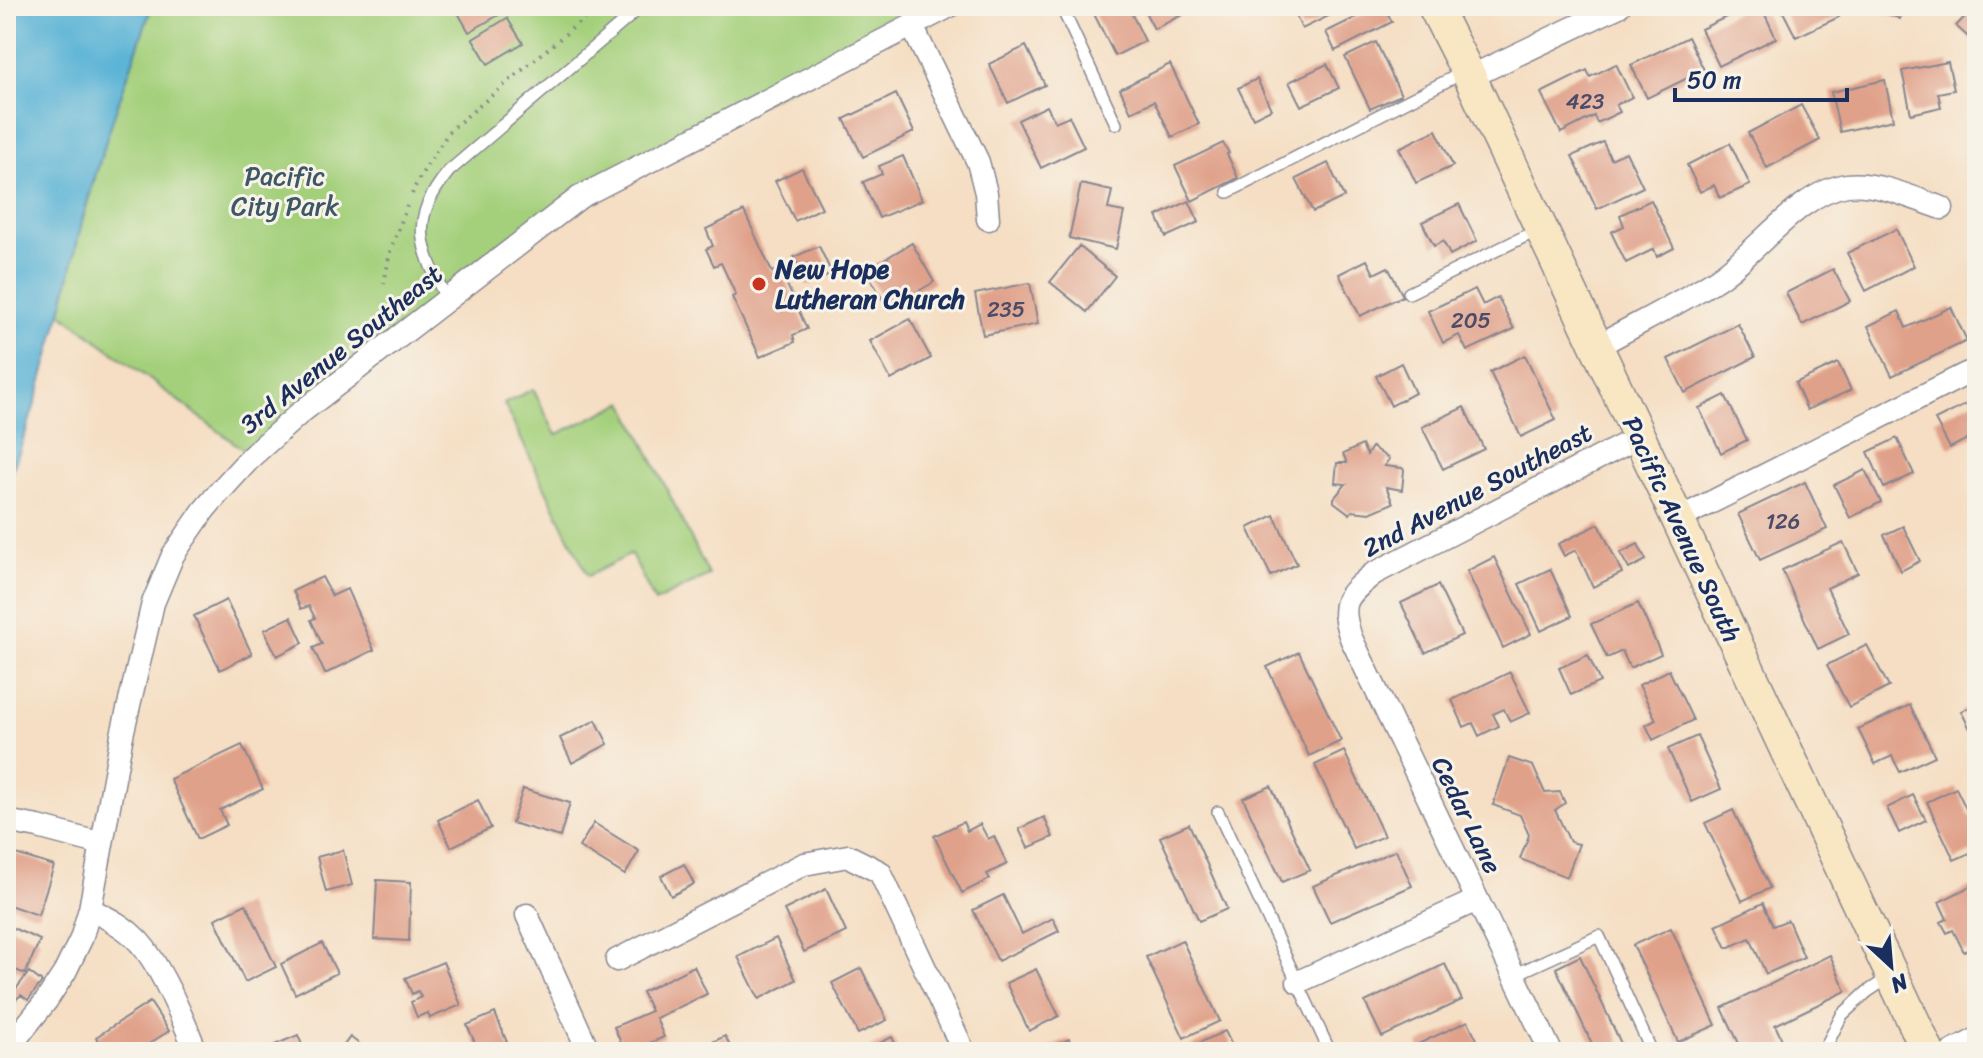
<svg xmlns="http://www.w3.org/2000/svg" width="1983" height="1058" font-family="Sriracha,sans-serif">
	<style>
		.green { fill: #a4d07c; stroke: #60806d; stroke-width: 2 }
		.water { fill: #59b2d6; stroke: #3a709a; stroke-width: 2 }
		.building { fill: #e0a18a }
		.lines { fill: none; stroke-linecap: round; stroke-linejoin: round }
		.lane-casing { stroke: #888690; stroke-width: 14 }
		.street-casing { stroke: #888690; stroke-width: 25 }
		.secondary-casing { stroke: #888690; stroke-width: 35 }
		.path { stroke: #888690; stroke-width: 4; stroke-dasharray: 2 6; stroke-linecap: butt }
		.lane { stroke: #fff; stroke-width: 11 }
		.street { stroke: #fff; stroke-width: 22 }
		.secondary { stroke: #f9e7c3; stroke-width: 32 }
		.poi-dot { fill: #c8321e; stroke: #f7f3e8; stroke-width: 3 }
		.labels { text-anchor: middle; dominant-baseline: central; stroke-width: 6; stroke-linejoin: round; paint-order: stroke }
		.number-label { font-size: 22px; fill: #4c4c69 }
		.park-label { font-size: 26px; fill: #3d5766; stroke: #f7f3e8 }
		.poi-label { font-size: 26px; font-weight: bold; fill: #1b2f5e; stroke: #f7f3e8; text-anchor: start }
		.street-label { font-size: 26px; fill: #1b2f5e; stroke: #f7f3e8 }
	</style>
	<rect width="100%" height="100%" fill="#f7f3e8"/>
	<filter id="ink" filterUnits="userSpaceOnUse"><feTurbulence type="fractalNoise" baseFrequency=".0125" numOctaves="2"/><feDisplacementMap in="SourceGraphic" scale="16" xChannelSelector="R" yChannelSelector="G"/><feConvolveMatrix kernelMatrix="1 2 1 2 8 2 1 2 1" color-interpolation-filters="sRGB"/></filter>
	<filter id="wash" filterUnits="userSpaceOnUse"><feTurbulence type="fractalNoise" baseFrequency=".006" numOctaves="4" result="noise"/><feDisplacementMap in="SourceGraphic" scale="32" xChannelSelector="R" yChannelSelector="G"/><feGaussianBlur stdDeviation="1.8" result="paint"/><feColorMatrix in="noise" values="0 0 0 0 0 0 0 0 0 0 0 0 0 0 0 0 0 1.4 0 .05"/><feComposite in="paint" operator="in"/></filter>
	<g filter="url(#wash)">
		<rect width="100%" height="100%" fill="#f5dec3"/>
		<path class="green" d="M152,6H950L580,197L252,456L61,313L82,222L111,124Z
			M533,389L556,435L624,402L709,575L655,602L631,554L588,576L504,404Z"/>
		<path class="water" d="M6,6H152C127,77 102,148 82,221C75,251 69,281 61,311C46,370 29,429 6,486Z"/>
		<g id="blocks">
			<path class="building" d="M454,6H500L504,12L469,32Z
				M1090,6H1128L1145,41L1115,56Z
				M1142,6H1185L1188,12L1154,29Z
				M1291,6H1349L1302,29Z
				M1379,6H1384L1392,22L1335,51L1326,32Z
				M1749,6H1761L1776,38L1719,66L1701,29Z
				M1780,6H1834L1839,17L1796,37Z
				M1869,6H1905L1900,19Z
				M1975,6H1977V45L1956,26Z
				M507,18L523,43L488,64L473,39Z
				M1688,37L1704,70L1647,98L1631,65Z
				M1376,42L1401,95L1370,109L1345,57Z
				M1026,46L1045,85L1008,103L989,64Z
				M1948,62L1954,90L1938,93L1941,107L1911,114L1902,71Z
				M1170,64L1199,124L1172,137L1154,101L1131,112L1120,89Z
				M1327,64L1339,88L1301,106L1289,82Z
				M1616,64L1632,97L1616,105L1620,112L1597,123L1594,116L1561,133L1541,93L1587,70L1590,77Z
				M1257,79L1271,109L1253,118L1238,88Z
				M1885,80L1893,120L1840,132L1831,92Z
				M896,94L914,132L863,157L844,119Z
				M1801,105L1820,140L1767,168L1748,133Z
				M1047,106L1055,122L1069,116L1084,147L1041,168L1018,120Z
				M1436,130L1453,166L1416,183L1399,148Z
				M1603,142L1611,159L1626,152L1643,187L1597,209L1572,156Z
				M1223,143L1229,153L1227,154L1238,178L1192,201L1175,166Z
				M1730,143L1750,185L1720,198L1714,185L1700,192L1687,165Z
				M903,156L922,200L879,218L863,182L882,174L879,166Z
				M1328,163L1344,197L1313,212L1296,179Z
				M802,168L822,208L795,221L775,181Z
				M1081,184L1112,191L1108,209L1124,212L1116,249L1069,238Z
				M1651,200L1674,248L1657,257L1654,249L1626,263L1611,232L1624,226L1620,215Z
				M1189,201L1199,222L1166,237L1157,216Z
				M1459,204L1477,241L1450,255L1443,241L1434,246L1422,222Z
				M744,211L772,272L780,269L807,329L793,335L795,342L760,357L732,297L736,295L721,263L714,266L706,249L713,246L706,229Z
				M1896,229L1914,266L1866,291L1847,253Z
				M912,243L934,282L888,309L866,270Z
				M819,246L832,274L807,285L794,257Z
				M1079,246L1115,276L1087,312L1050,282Z
				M1367,260L1374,274L1388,267L1403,296L1360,316L1339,274Z
				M1833,269L1850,301L1802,325L1786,293Z
				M1030,283L1038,324L983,335L975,294Z
				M1475,289L1483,305L1498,297L1514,329L1467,351L1459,335L1443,343L1428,311Z
				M1951,307L1967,341L1892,376L1868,326L1899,311L1906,328Z
				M910,319L931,358L891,380L870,341Z
				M1738,324L1755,357L1685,393L1668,359Z
				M1525,355L1556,420L1521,437L1490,372Z
				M1401,363L1415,393L1391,406L1376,376Z
				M1838,363L1851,390L1807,410L1795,383Z
				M1725,395L1747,440L1721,453L1699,408Z
				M1977,399V434L1950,448L1935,420Z
				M1464,407L1484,449L1443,469L1422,427Z
				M1897,438L1914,474L1884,488L1868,452Z
				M1362,445L1367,455L1372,447L1389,459L1384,466L1402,468L1404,470L1402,490L1386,487L1393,503L1370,513L1352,511L1350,514L1334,502V498L1346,484L1335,483L1337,463H1347L1343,454Z
				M1865,470L1881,502L1850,518L1834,485Z
				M1805,482L1827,529L1760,560L1738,514Z
				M1274,515L1297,564L1271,576L1248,528Z
				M1599,524L1622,573L1593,587L1576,550L1564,556L1558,544Z
				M1903,526L1920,561L1901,571L1884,535Z
				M1843,542L1858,573L1827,588L1849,634L1818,649L1782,570Z
				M1638,544L1646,560L1629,569L1620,553Z
				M1494,557L1531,634L1503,648L1467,571Z
				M1550,569L1572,616L1541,631L1519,584Z
				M322,577L332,596L347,589L374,650L325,674L313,648L322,644L311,620L315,618L309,606L301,609L293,591Z
				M1438,585L1462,635L1425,653L1401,603Z
				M226,600L252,654L220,670L194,616Z
				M1638,603L1661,654L1630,668L1622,651L1607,658L1591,624Z
				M291,617L303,643L277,656L264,630Z
				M1867,645L1889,687L1849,707L1827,665Z
				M1299,652L1341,741L1309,756L1267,667Z
				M1588,655L1600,682L1571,695L1559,668Z
				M1669,670L1693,720L1653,740L1646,725L1656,720L1639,685Z
				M1510,672L1530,713L1510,722L1504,709L1493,714L1499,726L1479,736L1473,723L1464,727L1452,700Z
				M1977,704V728L1971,731L1961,711Z
				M1910,705L1935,756L1900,772L1892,756L1875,764L1858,729Z
				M596,720L608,744L572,763L560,738Z
				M1697,736L1721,789L1692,802L1668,749Z
				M242,745L263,789L220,810L227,825L198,839L170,779Z
				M1344,751L1384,836L1354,849L1315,765Z
				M1509,758L1533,766L1545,793L1560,792L1565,803L1555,810L1570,842L1579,844L1567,877L1520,859L1529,835L1520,815L1493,805Z
				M1271,786L1310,870L1282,882L1243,798Z
				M1956,788L1970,817L1977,814V850L1954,860L1927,802Z
				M523,789L570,803L560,837L512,823Z
				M1913,795L1926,820L1899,833L1887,808Z
				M478,800L491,828L451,847L438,820Z
				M1733,810L1770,888L1742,901L1705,823Z
				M1044,817L1053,837L1028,848L1019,829Z
				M963,822L967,831L980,824L988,839L994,836L1007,864L987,874L990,879L962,893L934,836Z
				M594,823L639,851L625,875L579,847Z
				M1189,824L1227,909L1199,921L1160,837Z
				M343,850L352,885L326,892L317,857Z
				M1396,850L1412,886L1330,922L1313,886Z
				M16,854L54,866L38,915L6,904V883Z
				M684,864L694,884L671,896L661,876Z
				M377,880L411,882L409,941L374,939Z
				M1977,883V932L1974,934L1977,939V946L1964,952L1953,930L1947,933L1941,922L1947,919L1939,902Z
				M826,889L846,932L804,952L784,910Z
				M1003,895L1022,934L1053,918L1059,931L998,961L973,910Z
				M1763,903L1773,926L1788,920L1804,957L1766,974L1750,938L1727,948L1716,925Z
				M246,904L276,967L245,982L215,919Z
				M6,925L40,940L25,974L6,966Z
				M1671,928L1716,1025L1678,1042L1633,945Z
				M776,938L796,980L759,999L738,957Z
				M1182,940L1220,1021L1184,1038L1146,957Z
				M322,943L337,973L295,994L281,964Z
				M1830,955L1846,991L1775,1025L1788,1052H1743L1722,1008Z
				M1580,956L1625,1052H1596L1556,968Z
				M443,962L461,1005L430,1018L428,1013L417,1017L411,1002L421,997L418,991L412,994L405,978Z
				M1445,964L1462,1000L1382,1037L1365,1002Z
				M694,966L707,994L656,1018L664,1037L629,1052H625L614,1027L651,1011L642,992Z
				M861,968L887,1020L858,1034L832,983Z
				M1036,969L1059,1016L1029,1031L1006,983Z
				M29,972L42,982L28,1000L21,995L6,1008V978L16,989Z
				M150,1002L169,1031L136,1052H105L96,1037Z
				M495,1013L511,1052H479L467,1025Z
				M1468,1021L1483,1052H1421L1418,1044Z
				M1225,1031L1235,1052H1192L1190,1047Z
				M298,1035L305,1052H258Z
				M725,1036L733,1052H691Z
				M350,1037L370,1052H339Z
				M892,1037L899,1052H861Z
				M1069,1039L1075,1052H1041Z"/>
		</g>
	</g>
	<g filter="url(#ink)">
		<use href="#blocks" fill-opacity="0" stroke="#888690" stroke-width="2"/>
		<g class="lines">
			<g class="lane-casing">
				<path id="lane" d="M1061,6L1116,124
					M1228,192L1466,71
					M1409,293L1540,229
					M447,300C420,246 408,221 449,171L642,6
					M1218,812L1330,1052
					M1514,975L1599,936L1652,1052
					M1823,1052L1842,1015L1867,992L1888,978"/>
			</g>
			<g class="street-casing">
				<path id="street" d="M912,26L978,162L986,193L988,219
					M1470,77L1619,6
					M1596,347C1635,325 1676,305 1714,281C1756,255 1798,192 1847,185C1876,181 1915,199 1942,208
					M1678,519L1966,374L1977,370
					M6,821L38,827L102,844
					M90,909C105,917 121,924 133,936C158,957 184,1021 196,1052
					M527,915L589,1052
					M617,960L804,864L848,856L880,872L964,1052
					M1298,982L1477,900
					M6,1051L46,1001L65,972L81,939L90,909L122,735L153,603L173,555L204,510L221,490L252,456L300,413L580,197L950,6
					M1551,1052L1351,638C1339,603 1345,597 1373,574L1639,437
					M1952,1052L1977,1039"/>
			</g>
			<g class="secondary-casing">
				<path id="secondary" d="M1434,6L1470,77L1928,1052"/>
			</g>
			<path class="path" d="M412,194C420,172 437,154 448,132L599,6
				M384,284L390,252L407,206"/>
			<use href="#lane" class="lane"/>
			<use href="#street" class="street"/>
			<use href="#secondary" class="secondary"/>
		</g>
	</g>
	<circle class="poi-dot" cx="759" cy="284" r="8"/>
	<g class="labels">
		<g class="number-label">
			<text x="1585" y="101">423</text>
			<text x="1006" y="309">235</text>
			<text x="1471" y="320">205</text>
			<text x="1783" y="521">126</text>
		</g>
		<g class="park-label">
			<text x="285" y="176">Pacific<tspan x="285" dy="30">City Park</tspan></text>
		</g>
		<g class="poi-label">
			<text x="775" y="269">New Hope<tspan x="775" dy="30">Lutheran Church</tspan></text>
		</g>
		<g class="street-label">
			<text transform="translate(341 349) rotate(-39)">3rd Avenue Southeast</text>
			<text transform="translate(1477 490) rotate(-28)">2nd Avenue Southeast</text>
			<text transform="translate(1682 529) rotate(65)">Pacific Avenue South</text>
			<text transform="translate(1467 815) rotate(64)">Cedar Lane</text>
		</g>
	</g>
	<rect width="1983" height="1058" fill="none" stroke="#f7f3e8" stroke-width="32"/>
	<g transform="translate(1891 966) rotate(154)" stroke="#f7f3e8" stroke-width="6" paint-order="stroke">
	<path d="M0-6L14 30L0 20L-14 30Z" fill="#1b2f5e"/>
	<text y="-12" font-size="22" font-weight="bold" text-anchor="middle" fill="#1b2f5e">N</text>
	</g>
	<path d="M1675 88v12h172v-12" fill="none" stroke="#1b2f5e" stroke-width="4"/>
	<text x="1687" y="88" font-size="24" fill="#1b2f5e" stroke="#f7f3e8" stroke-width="6" paint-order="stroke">50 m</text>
</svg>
